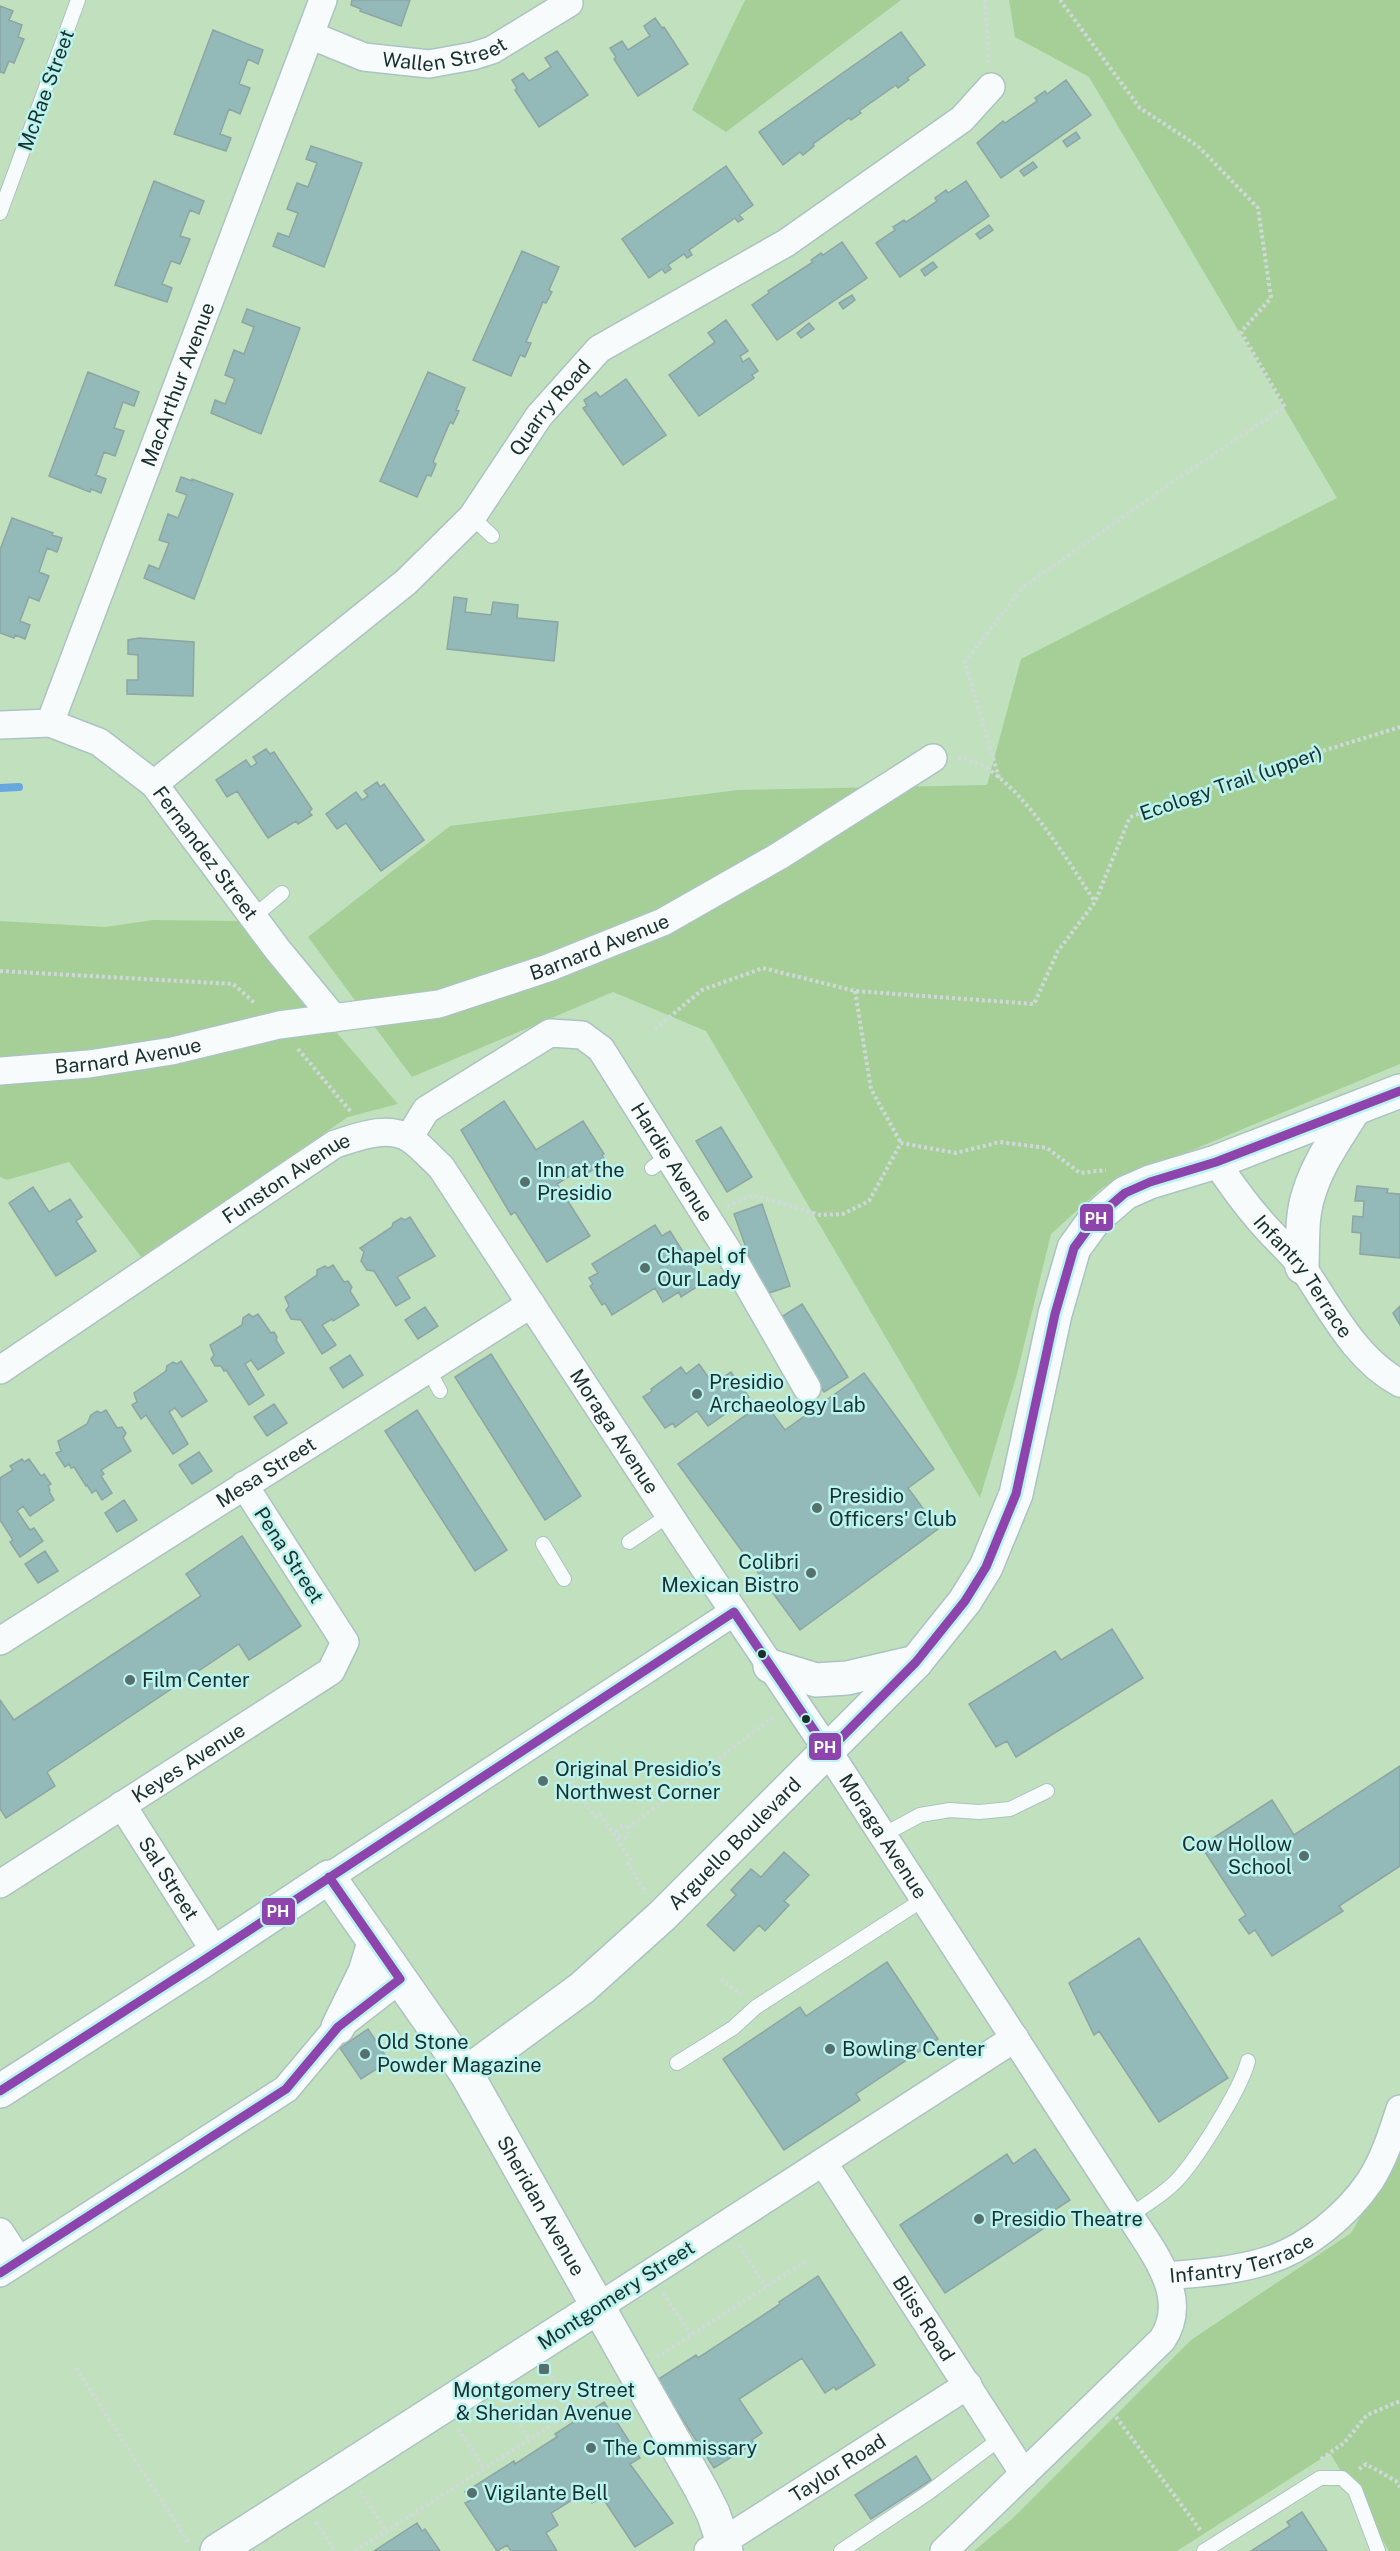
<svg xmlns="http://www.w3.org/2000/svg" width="1400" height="2551" font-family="'Public Sans',sans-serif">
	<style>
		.green { fill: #c1e0be }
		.forest { fill: #a6cf97 }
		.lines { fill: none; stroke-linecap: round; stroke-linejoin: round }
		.stream { stroke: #67a8de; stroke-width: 8 }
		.building { fill: #93bab8; stroke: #8da5a3; stroke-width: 1.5 }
		.lane-casing { stroke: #abc3c2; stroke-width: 16 }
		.street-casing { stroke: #abc3c2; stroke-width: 30 }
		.secondary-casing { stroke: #abc3c2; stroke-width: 36 }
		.path { stroke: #d0d9d9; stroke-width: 4; stroke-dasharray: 3 3; stroke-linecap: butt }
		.lane { stroke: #f7fbfb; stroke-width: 14 }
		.street { stroke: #f7fbfb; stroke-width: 27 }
		.secondary { stroke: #f7fbfb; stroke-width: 33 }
		.bus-1-casing { stroke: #bbf3ef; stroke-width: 14 }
		.bus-1 { stroke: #8e44ad; stroke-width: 9 }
		.poi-dot { fill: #56706e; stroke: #bbf3ef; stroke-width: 2 }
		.bus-dot { fill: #19302e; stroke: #bbf3ef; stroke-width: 2 }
		.labels { text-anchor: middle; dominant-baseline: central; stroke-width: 5; stroke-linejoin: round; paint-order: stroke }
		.street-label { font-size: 20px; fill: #19302e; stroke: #bbf3ef }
		.poi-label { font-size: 20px; fill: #19302e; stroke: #bbf3ef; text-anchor: start }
		.line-badge { stroke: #bbf3ef; stroke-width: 2 }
		.badge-label { font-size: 16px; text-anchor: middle; font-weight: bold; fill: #fff }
	</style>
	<rect width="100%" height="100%" fill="#c8e6e4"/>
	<path class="green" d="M0,0H1400V2551H0Z"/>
	<path class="forest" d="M745,0H901L726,132L692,110Z
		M1009,0H1400V1064L1103,1187L1051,1234L1017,1374L980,1498L706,1031L613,992L412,1077L308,937L450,826L738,790L987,785L1021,659L1337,498L1089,77L1015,37Z
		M153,920L241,921L398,1104L348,1117L142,1258L69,1162L7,1180L0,1177V921L105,927Z
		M1400,2149V2551H1389L1330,2453L1177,2551H974L1013,2518L1191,2340L1351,2233Z"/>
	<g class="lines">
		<path class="stream" d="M0,788L19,787"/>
	</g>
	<path class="building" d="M352,0H410L401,26L360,11L361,9L351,5Z
		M0,6L13,11L9,20L22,25L18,37L24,39L14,63L9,61L4,73L0,72Z
		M655,18L662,28L664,27L688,64L638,96L614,59L616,57L610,48L622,41L628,50L650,36L644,26Z
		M213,30L263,50L258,64L248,59L239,84L250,88L240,114L229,109L220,134L231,138L226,151L174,134Z
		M901,32L925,65L907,78L909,80L898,88L896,85L859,111L861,113L851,120L849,118L813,144L814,146L803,155L800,152L783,165L759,132Z
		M557,51L588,95L539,127L515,90L517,88L512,80L523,73L529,81L551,67L545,58Z
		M1066,80L1091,115L1001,178L977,143L1003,121L1005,123L1037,101L1035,98L1045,91L1047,94Z
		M1076,132L1080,138L1067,147L1063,141Z
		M311,146L362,163L324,267L273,246L278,233L289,237L298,213L287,209L297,183L308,187L317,163L306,159Z
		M1033,162L1037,167L1024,176L1020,171Z
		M726,166L753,205L739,215L743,219L738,222L735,218L689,250L692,255L687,258L684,254L668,265L671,269L665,273L662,269L649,278L622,239Z
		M154,181L204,201L199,214L190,210L180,236L190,239L180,264L171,261L162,284L172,288L167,302L115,285Z
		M966,181L989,216L900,277L876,243L895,230L893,227L904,220L906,222L937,201L935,198L946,190L948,193Z
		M989,225L993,230L980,239L976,234Z
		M842,242L867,278L777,340L752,305L769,293L768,291L813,262L811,260L821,253L823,255Z
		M522,251L559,267L549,290L552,292L546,303L543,302L526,342L531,343L525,357L520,355L511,376L473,360Z
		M933,262L937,267L925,276L921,270Z
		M852,295L855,300L843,309L839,303Z
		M247,309L300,328L261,434L211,413L215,400L225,404L235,379L225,375L234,350L244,354L254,327L242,322Z
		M726,320L748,351L740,356L743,362L749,358L758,371L752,375L754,378L699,416L669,375L715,342L708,333Z
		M809,323L814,329L801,338L797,333Z
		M88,372L139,392L134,406L123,402L114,428L124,431L115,456L104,452L96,475L106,479L101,493L91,489L90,492L49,476Z
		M428,372L465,388L456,410L459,411L453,424L450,422L433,462L436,464L431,476L427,475L417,497L380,481Z
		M626,379L666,435L623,465L583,408L587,406L584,400L596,392L600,397Z
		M181,477L192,481V479L233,494L194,599L144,578L149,565L159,569L169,543L159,540L168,514L178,518L187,495L176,491Z
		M12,518L53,533L52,535L62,538L57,552L47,548L39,572L49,576L39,601L29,597L20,621L30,625L25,639L15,635L14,638L0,633V550Z
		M454,597L467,599L465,612L491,615L493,602L518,605L517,618L558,622L554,661L447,649Z
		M139,638L194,642L193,696L127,694V680H138V655L128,654V640Z
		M266,749L270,754L274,752L312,809L309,812L312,815L298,824L296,821L268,838L237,791L227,797L216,780L246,760L251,767L257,763L253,757Z
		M377,782L380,787L384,784L424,840L381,871L346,823L337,829L326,814L356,792L362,800L368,796L364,791Z
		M504,1101L536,1150L583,1121L604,1154L602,1155L606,1162L586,1174L582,1168L557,1184L590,1236L547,1262L515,1212L511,1215L461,1130Z
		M721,1127L752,1177L727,1192L696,1141Z
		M1357,1186L1388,1189L1387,1193L1400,1194V1258L1360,1254L1361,1233L1352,1232L1353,1216L1363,1217L1364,1201H1355Z
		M33,1187L49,1212L70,1199L82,1217L76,1221L96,1251L56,1276L9,1203Z
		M762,1204L790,1286L763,1295L734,1214Z
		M410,1217L435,1256L397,1277L410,1298L396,1306L374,1271L367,1270L361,1261L364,1252L360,1248L392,1227L393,1223L401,1218L405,1220Z
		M655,1225L662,1236L670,1231L703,1283L681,1297L679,1292L663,1302L655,1288L612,1315L605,1303L602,1305L590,1286L593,1284L589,1278L598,1273L592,1264Z
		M333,1265L344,1282L348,1281L352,1287L350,1291L359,1305L333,1321L332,1319L322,1325L336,1345L322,1354L301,1320L291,1319L286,1310L289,1306L285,1297L317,1275V1270L325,1266L328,1268Z
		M802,1304L848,1377L824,1392L778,1319Z
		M1400,1306V1325L1393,1313Z
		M425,1307L438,1326L418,1339L405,1320Z
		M249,1314L253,1317L258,1314L271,1333L274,1332L277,1337L276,1340L284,1353L258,1370L251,1360L245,1364L264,1395L249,1405L226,1370L224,1371L221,1366H215L211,1359L214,1355L210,1345L242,1325L243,1318Z
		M491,1354L581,1496L545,1520L455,1377Z
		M350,1355L363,1375L343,1388L330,1368Z
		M181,1361L207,1401L182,1417L175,1408L169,1412L188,1444L173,1454L146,1415L141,1419L132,1405L137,1402L134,1393L166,1371L167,1366L173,1362L177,1364Z
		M699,1364L713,1384L731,1372L749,1397L708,1426L697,1411L675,1427L673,1423L665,1428L643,1397L652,1391L651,1389L681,1367L686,1374Z
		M864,1373L934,1469L908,1488L938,1529L800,1630L678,1464L764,1402L785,1430Z
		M274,1404L287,1423L267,1436L254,1417Z
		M106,1410L117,1428L122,1427L126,1433L123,1438L131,1451L101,1470L104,1474L101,1476L112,1493L102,1500L96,1490L92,1493L87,1485L86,1486L74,1467L71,1468L69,1464L65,1467L56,1453L61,1451L58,1441L87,1424L91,1415L97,1411L101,1413Z
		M417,1410L507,1550L475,1571L385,1431Z
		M199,1452L212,1471L192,1484L179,1465Z
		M22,1459L24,1462L29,1459L41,1476L44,1474L51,1484L48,1486L50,1490L49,1491L54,1500L30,1516L23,1506L17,1511L30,1530L34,1528L43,1541L20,1557L10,1542L13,1540L0,1520V1478L13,1470L10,1466Z
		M124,1500L137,1520L117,1532L105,1513Z
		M242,1536L301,1626L249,1660L239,1644L47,1772L55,1786L6,1818L0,1809V1700L14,1720L201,1596L186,1574Z
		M45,1551L58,1571L38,1583L25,1564Z
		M1112,1629L1143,1678L1016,1757L1007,1741L996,1747L969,1704L1055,1651L1061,1660Z
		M1400,1766V1866L1339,1906L1343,1911L1272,1956L1255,1930L1249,1934L1239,1920L1246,1915L1201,1846L1272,1800L1294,1835Z
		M784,1852L809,1875L784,1901L789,1905L765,1931L759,1925L734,1951L707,1925L736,1895L731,1890L751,1869L761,1877Z
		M1139,1938L1228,2078L1159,2122L1099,2031L1094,2035L1069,1983Z
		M887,1962L938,2039L856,2094L860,2100L784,2150L723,2059L800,2007L806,2016Z
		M368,2029L389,2061L361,2079L340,2048Z
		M1035,2149L1070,2200L1047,2215L1052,2223L945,2293L900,2225L1007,2154L1013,2164Z
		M818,2276L875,2365L836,2390L834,2387L825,2393L802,2358L739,2399L762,2433L752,2440L754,2443L714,2468L657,2380L696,2355L698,2358L780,2304L779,2302Z
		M604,2402L640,2458L630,2464L673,2523L635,2547L602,2497L592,2503L585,2492L551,2513L558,2525L546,2533L557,2551H511L507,2545L497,2551L465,2503L471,2500L465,2492L514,2461L515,2464L557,2437L555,2434Z
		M916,2456L931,2480L871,2519L855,2495Z
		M1302,2512L1327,2551H1251L1290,2526L1287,2522Z
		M417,2523L422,2531L425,2529L440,2551H374Z"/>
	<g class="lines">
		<g class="lane-casing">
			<path id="lane" d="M0,213L78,0
				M472,517L492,536
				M253,917L282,893
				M652,1168L668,1156
				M428,1369L440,1391
				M629,1542L669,1515
				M543,1544L564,1579
				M883,1835L920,1815L950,1810L979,1812L1010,1809L1047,1791
				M677,2063L733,2028L756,2007L924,1899
				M1130,2216C1143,2206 1159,2197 1171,2186C1193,2167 1241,2089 1248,2061
				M841,2551L928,2493L1001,2438
				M1204,2551L1320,2478H1342L1355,2490L1378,2551"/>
		</g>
		<g class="street-casing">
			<g id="street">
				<path id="s1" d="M310,35L364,57L429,64L473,56L492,50L569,3"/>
				<path id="s2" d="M50,723L99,742L154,784L277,949L334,1018"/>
				<path id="s3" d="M0,725L50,723L323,0"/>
				<path id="s4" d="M154,784L406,582L472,517L539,416L599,349L786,243L962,119L991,87"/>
				<path id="s5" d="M0,1071L89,1064L172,1051L279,1025L439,1004L548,968L663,922L779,856L933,758"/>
				<path id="s6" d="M409,1138L426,1110L550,1033L582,1035L601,1049L736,1264L807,1388"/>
				<path id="s7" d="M1216,1162C1229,1181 1242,1200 1257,1217C1271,1235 1290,1250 1303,1268C1331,1309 1355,1359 1400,1383"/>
				<path id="s8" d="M0,1370L335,1144C358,1137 386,1125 409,1138C420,1145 431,1158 441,1167L689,1545L828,1751L1130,2216C1153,2252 1191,2298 1162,2340L944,2551"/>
				<path id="s9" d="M0,1641L531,1304"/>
				<path id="s10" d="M122,1805L216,1953"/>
				<path d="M329,1877L734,1612"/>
				<path id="s11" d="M0,1884L331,1671L345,1642L244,1485"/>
				<path id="s12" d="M823,2162L1024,2474"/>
				<path d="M0,2232L19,2261"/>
				<path d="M0,2273L286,2089L338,2027L400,1979"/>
				<path id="s13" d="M1166,2276C1199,2273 1234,2271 1266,2261C1306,2249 1347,2215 1370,2181C1384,2159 1392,2134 1400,2109"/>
				<path d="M598,2307L1015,2038"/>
				<path id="s14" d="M708,2551L968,2385"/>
			</g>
		</g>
		<g class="secondary-casing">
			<g id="secondary">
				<path d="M1302,1267C1303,1242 1301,1216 1309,1193C1318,1163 1337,1137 1353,1111"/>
				<path d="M770,1666L816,1680L847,1678L916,1662"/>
				<path d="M338,2027L365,1972L374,1943"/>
				<path id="s15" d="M466,2073L582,1988L662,1916L916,1662L965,1601L986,1567L1016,1494L1055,1314L1074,1248L1095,1219L1125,1193L1150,1182L1216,1162L1400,1091"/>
				<path id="s16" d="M0,2091L201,1962L329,1877L466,2073L701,2489L713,2513L726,2551"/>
				<path d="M217,2551L598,2307"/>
			</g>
		</g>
		<path class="path" d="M985,0L989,62
			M958,758C1009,760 1069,863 1095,902
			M999,778L965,662L1022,588L1184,474L1285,407L1241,332L1271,298L1258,208L1198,146L1140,108L1060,0
			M0,971L233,984L256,1004
			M855,991L871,1089L901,1143
			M655,1029L702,990L763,968L855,991L1034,1004L1058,951L1095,902L1130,817L1287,762L1400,727
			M298,1049L351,1112
			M727,1206L754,1195L820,1215L843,1214L869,1201L901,1143L956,1153L1000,1142L1047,1148L1080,1173L1106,1170
			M555,1756L595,1817L600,1814L632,1861L628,1864L646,1893
			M617 1832a6 6 0 1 1 12 0a6 6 0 1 1-12 0Z
			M628,1828L773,1717
			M721,1979L741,1995
			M739,2245L766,2287
			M663,2293L691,2335
			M657,2357L806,2261
			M76,2368L190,2545
			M548,2371L573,2411
			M503,2400L529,2439
			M1116,2417L1201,2531
			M458,2429L484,2468
			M1321,2459L1344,2443L1367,2415L1400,2401
			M1359,2469L1366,2464L1396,2481L1400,2487
			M360,2491L386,2531
			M316,2522L335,2551
			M355,2551L596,2397"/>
		<use href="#lane" class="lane"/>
		<use href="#street" class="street"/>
		<use href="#secondary" class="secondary"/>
		<g class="bus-1-casing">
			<path id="bus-1" d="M0,2091L201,1962L734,1612L828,1751L916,1662L965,1601L986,1567L1016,1494L1055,1314L1074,1248L1095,1219L1125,1193L1150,1182L1216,1162L1400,1091
				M0,2273L286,2089L338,2027L400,1979L329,1877"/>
		</g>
		<use href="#bus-1" class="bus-1"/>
	</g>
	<g class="poi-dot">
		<circle cx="525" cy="1182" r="6"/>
		<circle cx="645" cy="1268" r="6"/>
		<circle cx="697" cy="1394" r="6"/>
		<circle cx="817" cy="1508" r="6"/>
		<circle cx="811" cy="1573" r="6"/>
		<circle cx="130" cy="1680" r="6"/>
		<circle cx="543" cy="1781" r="6"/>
		<circle cx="1304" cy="1856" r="6"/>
		<circle cx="830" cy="2049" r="6"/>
		<circle cx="365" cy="2054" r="6"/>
		<circle cx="979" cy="2219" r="6"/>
		<rect x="538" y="2363" width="12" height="12" rx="3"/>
		<circle cx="591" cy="2448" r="6"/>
		<circle cx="472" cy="2493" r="6"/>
	</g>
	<g class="bus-dot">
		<circle cx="762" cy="1654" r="5"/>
		<circle cx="806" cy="1719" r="5"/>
	</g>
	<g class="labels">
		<g class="street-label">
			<text stroke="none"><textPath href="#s1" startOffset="140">Wallen Street</textPath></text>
			<text transform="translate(46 90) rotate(-70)">McRae Street</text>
			<text stroke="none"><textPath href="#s3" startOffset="412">MacArthur Avenue</textPath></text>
			<text stroke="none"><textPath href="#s4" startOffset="550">Quarry Road</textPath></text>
			<text transform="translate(1231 783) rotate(-19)">Ecology Trail (upper)</text>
			<text stroke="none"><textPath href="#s2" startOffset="208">Fernandez Street</textPath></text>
			<text stroke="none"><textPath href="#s5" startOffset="615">Barnard Avenue</textPath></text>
			<text stroke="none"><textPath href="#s5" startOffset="129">Barnard Avenue</textPath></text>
			<text stroke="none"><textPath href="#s6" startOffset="368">Hardie Avenue</textPath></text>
			<text stroke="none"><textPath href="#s8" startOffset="345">Funston Avenue</textPath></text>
			<text stroke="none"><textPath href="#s7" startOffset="144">Infantry Terrace</textPath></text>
			<text stroke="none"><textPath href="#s8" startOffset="840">Moraga Avenue</textPath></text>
			<text stroke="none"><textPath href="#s9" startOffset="315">Mesa Street</textPath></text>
			<text transform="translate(289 1555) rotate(57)">Pena Street</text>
			<text stroke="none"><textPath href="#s11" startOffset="224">Keyes Avenue</textPath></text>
			<text stroke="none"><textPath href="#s8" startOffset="1326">Moraga Avenue</textPath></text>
			<text stroke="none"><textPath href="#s15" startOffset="354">Arguello Boulevard</textPath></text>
			<text stroke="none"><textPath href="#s10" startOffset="87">Sal Street</textPath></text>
			<text stroke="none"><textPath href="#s16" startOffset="784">Sheridan Avenue</textPath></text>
			<text stroke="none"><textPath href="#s13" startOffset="78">Infantry Terrace</textPath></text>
			<text transform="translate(616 2295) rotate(-33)">Montgomery Street</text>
			<text stroke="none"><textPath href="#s12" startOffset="186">Bliss Road</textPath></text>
			<text stroke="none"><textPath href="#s14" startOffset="154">Taylor Road</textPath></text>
		</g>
		<g class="poi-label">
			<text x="537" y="1170">Inn at the<tspan x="537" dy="23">Presidio</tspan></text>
			<text x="657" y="1256">Chapel of<tspan x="657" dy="23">Our Lady</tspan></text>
			<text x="709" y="1382">Presidio<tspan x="709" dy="23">Archaeology Lab</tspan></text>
			<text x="829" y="1496">Presidio<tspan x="829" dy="23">Officers' Club</tspan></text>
			<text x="799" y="1562" text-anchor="end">Colibri<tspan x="799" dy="23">Mexican Bistro</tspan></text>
			<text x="142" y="1680">Film Center</text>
			<text x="555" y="1769">Original Presidio’s<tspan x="555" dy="23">Northwest Corner</tspan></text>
			<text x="1292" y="1844" text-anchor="end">Cow Hollow<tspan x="1292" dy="23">School</tspan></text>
			<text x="377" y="2042">Old Stone<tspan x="377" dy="23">Powder Magazine</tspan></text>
			<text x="842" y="2049">Bowling Center</text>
			<text x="991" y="2219">Presidio Theatre</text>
			<text x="544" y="2390" text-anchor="middle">Montgomery Street<tspan x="544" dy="23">&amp; Sheridan Avenue</tspan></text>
			<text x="603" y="2448">The Commissary</text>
			<text x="484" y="2493">Vigilante Bell</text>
		</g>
	</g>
	<g class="line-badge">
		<rect x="1079" y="1203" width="35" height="29" rx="6" fill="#8e44ad"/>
		<rect x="808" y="1732" width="34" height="29" rx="6" fill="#8e44ad"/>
		<rect x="261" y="1897" width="35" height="29" rx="6" fill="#8e44ad"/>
	</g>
	<g class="badge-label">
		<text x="1096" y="1224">PH</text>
		<text x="825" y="1753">PH</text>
		<text x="278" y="1917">PH</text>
	</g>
</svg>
